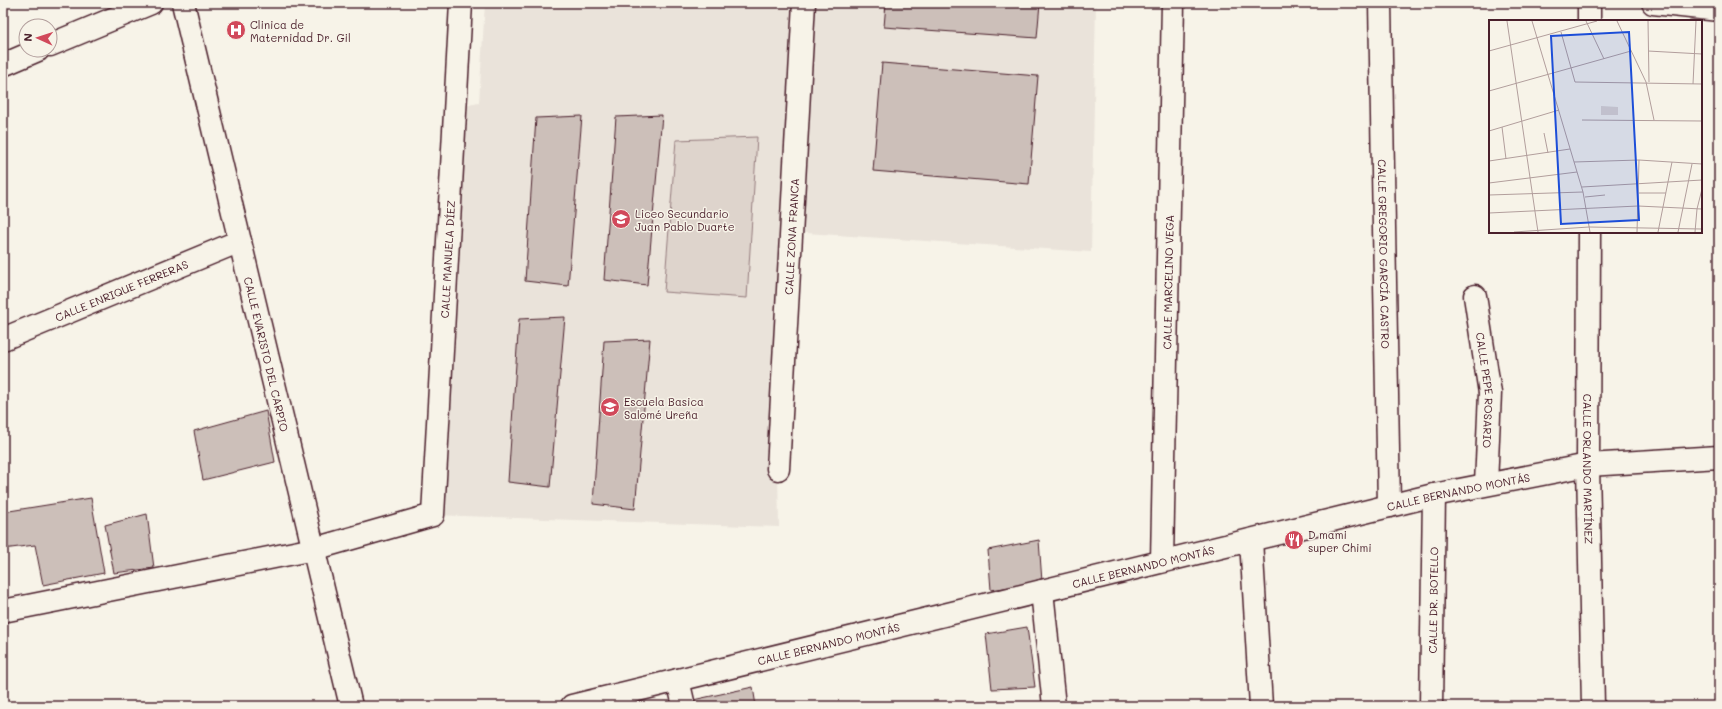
<svg xmlns="http://www.w3.org/2000/svg" width="1722" height="709" font-family="Mali,sans-serif">
	<style>
		.built { fill: #eae3da }
		.park { fill: #ded4cc; stroke: #947a7c }
		.building { fill: #ccbfb9; stroke: #4a1f2b }
		.lines { fill: none; stroke-linecap: round; stroke-linejoin: round }
		.minor-casing { stroke: #4a1f2b; stroke-width: 25 }
		.minor { stroke: #f7f3e8; stroke-width: 22 }
		.labels { text-anchor: middle; dominant-baseline: central; stroke-width: 3; stroke-linejoin: round; paint-order: stroke }
		.poi-label { font-size: 11px; fill: #4a1f2b; stroke: #f7f3e8; text-anchor: start }
		.street-label { font-size: 11px; fill: #4a1f2b; stroke: #f7f3e8 }
		.inset-road { fill: none; stroke: #b29e9c; stroke-width: 1 }
		.view { fill: #1d4ed8; fill-opacity: 0.15; stroke: #1d4ed8; stroke-width: 2 }
		.inset-edge { fill: none; stroke: #4a1f2b; stroke-width: 2 }
	</style>
	<rect width="100%" height="100%" fill="#f7f3e8"/>
	<filter id="ink" filterUnits="userSpaceOnUse"><feTurbulence type="fractalNoise" baseFrequency=".025" numOctaves="2"/><feDisplacementMap in="SourceGraphic" scale="8" xChannelSelector="R" yChannelSelector="G"/><feConvolveMatrix kernelMatrix="1 2 1 2 8 2 1 2 1" color-interpolation-filters="sRGB"/></filter>
	<g filter="url(#ink)">
		<path class="built" d="M485,3H1096L1091,252L791,232L778,469L779,527L433,515L456,107L479,103Z"/>
		<path class="park" d="M757,137L747,298L664,292L676,140Z"/>
		<path class="building" d="M886,3H1040L1037,38L884,27Z
			M882,63L1038,76L1029,184L873,171Z
			M662,115L647,285L604,280L616,117Z
			M582,116L568,286L525,281L536,118Z
			M565,317L550,487L508,482L519,319Z
			M650,339L635,509L593,504L604,341Z
			M266,411L275,462L203,480L194,431Z
			M91,498L104,573L43,585L35,545L3,549V512Z
			M147,514L154,568L114,573L105,525Z
			M1039,540L1042,582L991,590L988,550Z
			M1027,627L1035,687L992,689L986,634Z
			M753,687L756,706H695L693,700Z"/>
		<g class="lines">
			<g class="minor-casing">
				<g id="minor">
					<path id="s1" d="M183,3L351,706"/>
					<path id="s2" d="M1380,3L1389,506"/>
					<path d="M1653,3L1719,10"/>
					<path d="M1589,21V3"/>
					<path d="M50,45L151,3"/>
					<path d="M3,65L38,50"/>
					<path id="s3" d="M1589,232L1588,465L1593,706"/>
					<path id="s4" d="M1475,296L1490,393L1486,484"/>
					<path id="s5" d="M3,339L240,241"/>
					<path id="s6" d="M778,469L804,3"/>
					<path d="M1251,540L1261,706"/>
					<path id="s7" d="M1162,561L1173,3"/>
					<path d="M1042,591L1054,706"/>
					<path id="s8" d="M3,611L314,549L433,515L461,3"/>
					<path d="M678,680L684,706"/>
					<path id="s9" d="M572,706L1434,495L1588,465L1719,457"/>
					<path id="s10" d="M1431,706L1434,495"/>
				</g>
			</g>
			<use href="#minor" class="minor"/>
		</g>
	</g>
	<defs>
		<g id="hospital-disc" transform="scale(1)"><circle r="9.5" fill="#d1495b" stroke="#f7f3e8"/><path d="M-5-5h3v3.5h4V-5h3V5h-3V1.5h-4V5h-3Z" fill="#fff"/></g>
		<g id="school-disc" transform="scale(1)"><circle r="9.5" fill="#d1495b" stroke="#f7f3e8"/><path d="M0-5L7-2L0 1L-7-2ZM-4 1L0 2.5L4 1V4Q0 6-4 4Z" fill="#fff"/></g>
		<g id="restaurant-disc" transform="scale(1)"><circle r="9.5" fill="#d1495b" stroke="#f7f3e8"/><path d="M-5-6h1v4h1v-4h1v4h1v-4h1v5L-1.5 .5V6h-2V.5L-5-1ZM5-6V6H3V1.5H1.5Q1.5-4 5-6Z" fill="#fff"/></g>
	</defs>
	<g fill-rule="evenodd">
		<use href="#hospital-disc" x="236" y="30"/>
		<use href="#school-disc" x="621" y="219"/>
		<use href="#school-disc" x="610" y="407"/>
		<use href="#restaurant-disc" x="1294" y="540"/>
	</g>
	<g class="labels">
		<g class="poi-label">
			<text x="250" y="24">Clinica de<tspan x="250" dy="13">Maternidad Dr. Gil</tspan></text>
			<text x="635" y="213">Liceo Secundario<tspan x="635" dy="13">Juan Pablo Duarte</tspan></text>
			<text x="624" y="401">Escuela Basica<tspan x="624" dy="13">Salomé Ureña</tspan></text>
			<text x="1308" y="534">D mami<tspan x="1308" dy="13">super Chimi</tspan></text>
		</g>
		<g class="street-label">
			<text stroke="none"><textPath href="#s6" startOffset="233">CALLE ZONA FRANCA</textPath></text>
			<text stroke="none"><textPath href="#s2" startOffset="251">CALLE GREGORIO GARCÍA CASTRO</textPath></text>
			<text stroke="none"><textPath href="#s8" startOffset="697">CALLE MANUELA DÍEZ</textPath></text>
			<text stroke="none"><textPath href="#s7" startOffset="279">CALLE MARCELINO VEGA</textPath></text>
			<text stroke="none"><textPath href="#s5" startOffset="128">CALLE ENRIQUE FERRERAS</textPath></text>
			<text stroke="none"><textPath href="#s1" startOffset="361">CALLE EVARISTO DEL CARPIO</textPath></text>
			<text stroke="none"><textPath href="#s4" startOffset="95">CALLE PEPE ROSARIO</textPath></text>
			<text stroke="none"><textPath href="#s3" startOffset="237">CALLE ORLANDO MARTÍNEZ</textPath></text>
			<text stroke="none"><textPath href="#s9" startOffset="912">CALLE BERNANDO MONTÁS</textPath></text>
			<text stroke="none"><textPath href="#s9" startOffset="588">CALLE BERNANDO MONTÁS</textPath></text>
			<text stroke="none"><textPath href="#s10" startOffset="106">CALLE DR. BOTELLO</textPath></text>
			<text stroke="none"><textPath href="#s9" startOffset="264">CALLE BERNANDO MONTÁS</textPath></text>
		</g>
	</g>
	<g transform="translate(1489 20)">
		<rect width="213" height="213" fill="#f7f3e8"/>
		<path d="M112,86L129,87V95H112Z" fill="#ded4cc"/>
		<path class="inset-road" d="M18,1L49,212M43,1L94,172L101,212M97,1L115,39M128,1L157,62L165,100M159,1L160,62M72,12L86,62L213,64M0,31L108,1M159,31L213,34M204,64L207,1M0,71L142,31M93,100L213,101M13,107L17,139M0,111L70,90M55,113L59,133M0,141L81,129M85,142L150,140L213,144M0,163L88,152M93,167L213,160M150,173H177M0,175L94,172M96,177L116,175M0,193L149,186L213,189M25,212L100,207L213,209M148,212L150,140M169,212L183,142M189,212L203,144M206,212L208,189L213,169"/>
		<path class="view" d="M140,12L150,200L72,204L62,16Z"/>
		<rect width="213" height="213" class="inset-edge"/>
	</g>
	<rect width="1722" height="709" fill="none" stroke="#f7f3e8" stroke-width="16"/>
	<rect x="8" y="8" width="1706" height="693" fill="none" stroke="#4a1f2b" stroke-width="1.5" filter="url(#ink)"/>
	<g transform="translate(38 38) rotate(273)"><circle r="19" fill="#f7f3e8" stroke="#b29e9c"/>
	<path d="M0-3L7 15L0 10L-7 15Z" fill="#d1495b"/>
	<text y="-6" font-size="11" font-weight="bold" text-anchor="middle" fill="#4a1f2b">N</text>
	</g>
</svg>
